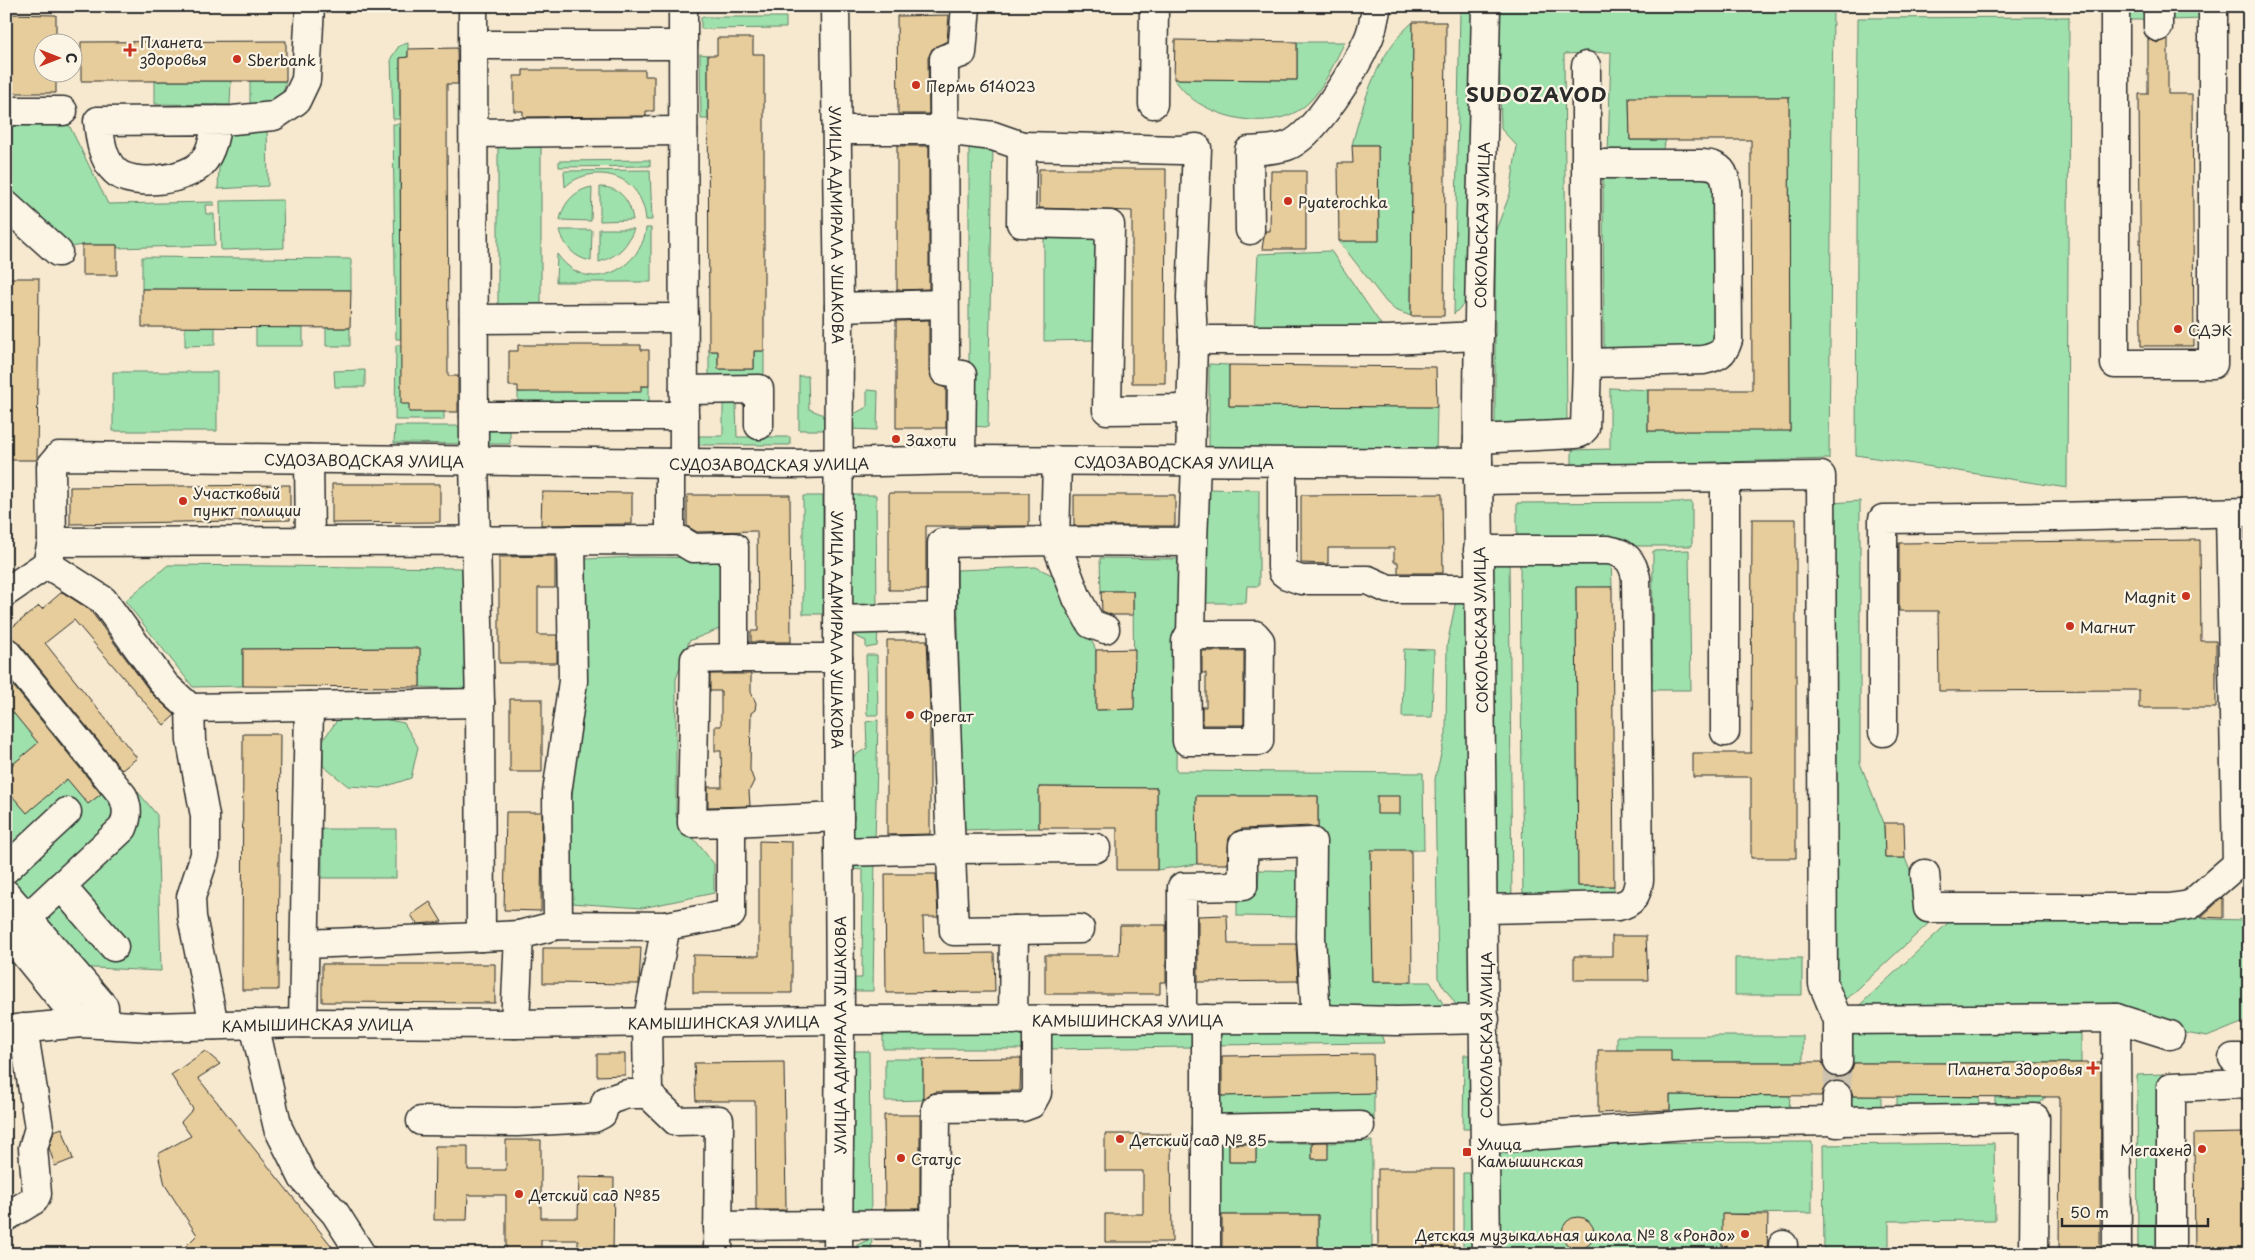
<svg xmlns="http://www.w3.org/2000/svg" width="2255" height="1260" font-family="'Playpen Sans',sans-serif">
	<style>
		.green { fill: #9fe1ac; stroke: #65866c }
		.building { fill: #e7cd9c; stroke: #2b2b2b }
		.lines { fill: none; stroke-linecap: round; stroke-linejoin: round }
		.minor-tunnel { stroke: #cdc3ae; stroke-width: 28; stroke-dasharray: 28 14; stroke-linecap: butt }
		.minor-casing { stroke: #2b2b2b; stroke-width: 31 }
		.minor { stroke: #fcf5e5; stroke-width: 28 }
		.poi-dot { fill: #c8321e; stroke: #fcf5e5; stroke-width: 2 }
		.labels { text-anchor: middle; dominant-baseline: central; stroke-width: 4.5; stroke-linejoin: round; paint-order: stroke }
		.poi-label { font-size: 15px; fill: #2b2b2b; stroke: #fcf5e5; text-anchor: start }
		.street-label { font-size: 15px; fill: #2b2b2b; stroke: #fcf5e5 }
		.district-label { font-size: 20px; font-weight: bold; letter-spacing: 1px; fill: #2b2b2b; stroke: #fcf5e5 }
	</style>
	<rect width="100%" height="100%" fill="#f6e9cf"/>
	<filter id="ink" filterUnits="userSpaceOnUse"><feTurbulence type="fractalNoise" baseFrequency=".02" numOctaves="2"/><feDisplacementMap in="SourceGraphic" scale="10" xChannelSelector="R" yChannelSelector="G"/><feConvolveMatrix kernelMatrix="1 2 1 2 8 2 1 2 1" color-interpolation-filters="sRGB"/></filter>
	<g filter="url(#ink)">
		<path class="green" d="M487,6H673L486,8Z
			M1498,6H1833L1829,459L1572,466V450L1610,449V388L1648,390V431L1790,430L1789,97L1629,98L1630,140H1666L1661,154L1608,155L1611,52L1564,54L1567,423L1495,425V232L1510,194L1517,146L1501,129Z
			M2128,6L2145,8L2151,20H2119Z
			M2175,6C2191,6 2198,2 2205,19L2168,20L2170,10Z
			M1473,10L1466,302L1454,314L1460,11Z
			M786,17V28L701,29V17Z
			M2069,17L2067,488L1856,455L1858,18Z
			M1413,22L1411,316L1395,310L1386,302L1339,241L1379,240L1378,145H1352C1364,100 1377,53 1413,22Z
			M1297,42H1345C1334,62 1324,89 1307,104C1280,129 1231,122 1202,105C1190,99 1182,89 1174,79L1297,80Z
			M408,43V57L400,58V119H393L391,58L399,46Z
			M700,54L708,55V119H701Z
			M155,81H231L230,105L155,104Z
			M250,81H286L283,92L275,102L250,106Z
			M267,124L268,186L218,189L220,146L228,131Z
			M393,124H400L401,339H396Z
			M69,125L108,204L214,202V205H205L206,214H214L215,245L117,248V245H82L60,249L6,195V126Z
			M969,142L993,143L988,427L969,426Z
			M498,143H541V307H498Z
			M650,160V166L559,167V161Z
			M650,170L652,220H646C645,207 640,194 630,185C612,169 581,171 565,187L564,171Z
			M1716,176L1718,351L1604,352L1603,177Z
			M592,187L591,221L560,220C563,203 575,190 592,187Z
			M600,187C621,187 630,201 633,220L600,221Z
			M283,200L284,248L221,250L220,201Z
			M646,228H651V282H556L557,254C562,261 569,268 577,272C608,287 644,258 646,228Z
			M599,229H634C627,247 618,256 599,262Z
			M560,230H592L591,261C574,258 564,246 560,230Z
			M1044,237H1098V340L1044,341Z
			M1331,251L1386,332L1254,333L1258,254Z
			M142,257L351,259V290L142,289Z
			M185,327H215V345L185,346Z
			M256,327L303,328V346H256Z
			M326,328H350V346H326Z
			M396,345H401L409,404L444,412V420H395Z
			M709,351H718V369H754V351H764V375H709Z
			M1209,364L1229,365V406L1437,407L1436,453L1209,452Z
			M365,370V387H335L334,371Z
			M113,372H217V431H113Z
			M799,376H808L809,409L824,415V430H799Z
			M649,386V407L518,406V392Z
			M867,390L878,391L877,430L850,429V416L867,407Z
			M723,404H736L737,437H790V445H695V436H723Z
			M488,424H510V444H488Z
			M395,426H468V444L394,443Z
			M1204,489L1259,490V586H1247L1246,603H1204Z
			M850,495H876L877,614L850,606Z
			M803,496H823V614H803Z
			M1860,501V763L1884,823L1885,858H1905L1930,922L1835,1010L1832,503Z
			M1692,502V546H1517V503Z
			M1689,550L1691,690H1652L1653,551Z
			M1509,555L1512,903L1499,898L1494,892L1492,577L1493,565L1497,558Z
			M637,557L715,558L725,573L724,627L689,641L676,679V816L714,864V893L642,908L571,903L568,843L585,636V559Z
			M1100,558L1178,559L1176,771L1423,773L1424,850L1371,851L1373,982H1430L1448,1012L1320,1009L1318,796H1196L1197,864L1157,870V788L1039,787V828L962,830L957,570L1036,567L1052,575L1066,588L1096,650V710L1134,709L1133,591H1101Z
			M1520,560H1611L1612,587L1576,588L1578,886H1614V901L1523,902Z
			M168,565L466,568L472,689L420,687V648L243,649V686L193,687L125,601Z
			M1456,600L1468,607L1474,998L1470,1005L1460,1011L1438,978L1435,779L1446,733L1447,645Z
			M878,628L877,646L866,648V641L851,634V632Z
			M6,632L157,815L161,971L6,964Z
			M1404,649L1434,650L1432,717H1402Z
			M866,655H877L878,715H867Z
			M373,717L404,723L418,747L411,778L381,788L348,786L323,766V740L338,719Z
			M878,720L875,842L855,841L851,835L852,757L867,748L866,722Z
			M322,829H396V878H322Z
			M851,853L875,855L873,991H850V978H862L863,870L851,869Z
			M1259,870L1307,871L1306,917L1237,916V890H1258Z
			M2184,910L2204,919L2249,920V1020L2207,1037L2158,1028L1848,1016L1949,922Z
			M1735,958H1802V995H1735Z
			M2081,1028V1063H1851V1031Z
			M1210,1029L1381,1034L1384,1043L1211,1045Z
			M1192,1030V1047L1047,1049V1032Z
			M883,1033H1027V1049H883Z
			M1617,1036H1803V1062H1671L1617,1050Z
			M850,1051H869L871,1217L852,1212L850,1201Z
			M1464,1055H1475L1474,1129H1463Z
			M885,1059H923V1100L885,1101Z
			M2163,1074V1254H2138L2137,1075Z
			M1374,1093V1121L1209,1125L1210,1096Z
			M1670,1095L1790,1096L1789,1111L1670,1113Z
			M1847,1096H1881V1112H1852Z
			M1897,1096L1979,1097L1978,1110L1897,1113Z
			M1995,1097H2046L2032,1109L1995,1110Z
			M1372,1141V1254H1319L1318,1215H1212L1211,1144L1229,1143V1162H1256V1143H1312V1159H1327L1328,1143Z
			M1812,1142V1213L1723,1214L1722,1254H1492L1495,1161C1504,1148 1518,1147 1533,1143Z
			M1994,1143L1995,1220L1889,1221V1247H1849V1254H1824L1823,1145Z
			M1463,1173H1473V1254H1463Z
			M872,1238L871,1254H852L857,1245Z"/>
		<path class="building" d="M6,14L56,15V42H42V72H56V93H6Z
			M949,15L947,41L932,49L928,58L929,114H898L897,16Z
			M1413,22H1446L1444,316H1411Z
			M717,38H753V54H764V351H754V369H718V351H709L708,55H717Z
			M2148,39L2158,43L2168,39V94H2192L2194,346H2141L2139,94H2148Z
			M1175,40L1297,42V80L1174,79Z
			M286,41V81H81V42Z
			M457,48L458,84H447V114L448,376H458V412H409V404H401L400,58L408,57V49Z
			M523,70H645V76H654V111H646V116L523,117V111H514V76H523Z
			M1629,97H1789L1790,431H1648V390H1752L1751,140H1630Z
			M1352,145H1378L1379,241H1339L1338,163H1353Z
			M897,146H929V289L897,290Z
			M1039,169H1166L1165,383H1132V211L1039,208Z
			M1271,171H1306V249H1262L1265,231H1270Z
			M82,245H117V275H82Z
			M9,278H39L37,460H9Z
			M142,289L351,290L350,328L142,327Z
			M929,320V372L935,384L946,388V428H896V321Z
			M518,345H641V350H649V386H641V392H518V386H509V351H518Z
			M1229,365L1436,367L1437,407L1229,406Z
			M332,484H440V522L332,523Z
			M290,485V520L70,524V487Z
			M542,492L632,493V524L541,525Z
			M889,493H1029V526H926V590H889Z
			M1442,494L1443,573H1398V562H1394V548H1328V564L1301,563V495Z
			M687,495H790L791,642H751V631H758L757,531L697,532L687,526Z
			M1074,495H1175V526H1074Z
			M1752,519H1796V858H1751V777H1693V753H1751Z
			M2200,540L2201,641H2216V708H2139V690L1939,691L1938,611H1899V543Z
			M555,556V588H538V635H557V663H499V557Z
			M1576,587H1612L1614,886H1578Z
			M1101,591H1133V615H1112L1102,611Z
			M62,592L90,610L152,694L175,715L164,725L74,620L45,643L137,758L122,770L18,642L12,638L6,637V632L39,606L42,609Z
			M887,640H927L930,708V834L887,835Z
			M420,648V687L243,686V649Z
			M1135,649L1134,709L1096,710V650Z
			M1202,651H1244V725H1202V707H1206V673H1202Z
			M710,674H751V692L756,703L755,710L751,713L750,770L754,781L749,791L750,806L708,807V787H722L721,751H715V726H721V691H710Z
			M6,677L101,794L88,804L67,779L27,813L6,789V770L38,743L6,704Z
			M510,699H542V772H510Z
			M243,734H280L278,990H242Z
			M1039,787L1157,788V870H1117V828H1039Z
			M1196,796H1318V828L1311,826L1242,829L1234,832L1229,838L1227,864H1197Z
			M1377,796H1400V814H1377Z
			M506,812H542L541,911L504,910Z
			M1884,823H1904L1905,858H1885Z
			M759,841L792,842V993H693V955L759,956Z
			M1371,850H1411L1412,982H1373Z
			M885,874H936L938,917H923L924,954L994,953L995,992L886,993Z
			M2222,898H2223V918L2201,917Z
			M430,902L442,922L417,924L411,915Z
			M1227,915L1228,944H1296L1298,981L1198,982V916Z
			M1120,925H1166V982H1160V994H1045V955H1119Z
			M1612,936H1646L1648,980H1574V956H1612Z
			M543,948H641L639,984L543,983Z
			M322,964H495V1003L322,1002Z
			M1598,1050H1671V1062H1822L1825,1070L1831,1076L1838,1078L1846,1075L1852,1069L1854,1063H2101L2100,1254H2059L2060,1097L1853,1096L1851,1089L1845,1083L1837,1080L1830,1082L1824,1088L1821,1096L1670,1095V1110L1598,1113Z
			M205,1051L220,1064L198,1078L338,1254H178L197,1235L165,1185L158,1154L191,1136L181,1122L193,1109L171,1075Z
			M597,1054H625V1075L597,1076Z
			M1373,1054L1374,1093L1222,1096V1056Z
			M1021,1058L1020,1091L936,1092L929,1094L923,1099V1059Z
			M784,1062L786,1210H756L755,1101H696L694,1063Z
			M884,1115H920V1209H885Z
			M62,1128L73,1159L55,1166L49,1148L54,1131Z
			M2243,1133V1254H2195L2194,1134Z
			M1105,1134H1171L1172,1242H1105V1214H1143V1171H1105Z
			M506,1140H541V1218H578L579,1177L614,1178L613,1254H578V1240H541V1254H506V1195H468L467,1220H434L435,1146H468V1170H506Z
			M1315,1142H1328V1159H1312V1143Z
			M1229,1144H1256V1162H1229Z
			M1378,1169H1454V1254H1378Z
			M1722,1214L1768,1215L1767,1254H1722Z
			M1222,1215H1318V1253L1222,1252Z
			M1562 1233a16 16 0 1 1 32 0a16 16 0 1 1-32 0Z"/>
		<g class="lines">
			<path class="minor-tunnel" d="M1837,1096L1838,1062"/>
			<g class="minor-casing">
				<g id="minor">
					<path d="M473,6L474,461L480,703L481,937L519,935L515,1024"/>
					<path d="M683,6L684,463"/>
					<path id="s1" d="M835,6L839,307L838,658L840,1020L838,1254"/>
					<path d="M2115,6V364H2213V6"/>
					<path d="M2158,27V6"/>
					<path d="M474,45H683"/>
					<path d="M1586,66V164"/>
					<path d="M1153,104L1154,6"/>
					<path d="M6,111H63"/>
					<path d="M217,120C215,134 212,152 202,163C187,180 132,188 115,171C102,159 100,138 98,121L233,120L274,116L296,101L306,80L310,6"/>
					<path d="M837,130H944L993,136L1022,146L1021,223L1110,225L1107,410L1192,409"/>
					<path d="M474,133L683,131"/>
					<path d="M1022,146L1180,150L1197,148L1191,298L1193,340L1190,463"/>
					<path d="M6,205L58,252"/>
					<path d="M1250,230L1249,151C1262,150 1275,150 1287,146C1315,136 1356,67 1368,40C1373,30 1374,17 1377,6"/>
					<path d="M839,307L944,304"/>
					<path d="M474,319L684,318"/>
					<path d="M1193,340H1388L1479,336"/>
					<path d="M684,390L759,389V425"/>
					<path d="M474,416H684"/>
					<path d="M1478,439L1575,434L1580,433L1585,428L1587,363L1586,164H1703C1721,165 1725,172 1727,190L1728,340C1724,354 1717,357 1703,360L1587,363"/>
					<path d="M961,460L962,375L945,372L944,59L962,53L966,6"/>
					<path d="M1057,461L1055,541L1193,542L1196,463"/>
					<path d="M670,463V540"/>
					<path d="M1282,463V567L1283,572L1287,575L1301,580H1368L1388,589H1479"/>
					<path d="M1725,477V732"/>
					<path d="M1478,480L1821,476L1823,984L1838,1020V1062"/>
					<path d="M310,541L680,540L693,548L734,547V658L695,659L692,823L731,822V914L666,926L647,1023L648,1094"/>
					<path d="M52,542L310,541L309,459"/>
					<path d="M1478,550H1608C1626,553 1633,561 1636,578L1639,880C1637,895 1633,903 1618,906L1484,909"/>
					<path d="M6,592L47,564"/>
					<path d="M839,620L942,617"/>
					<path d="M1191,635L1188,637L1186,641L1187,741H1259L1260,641L1255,635H1191L1193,542"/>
					<path d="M6,652L123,796C128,808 128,816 123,828L27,918"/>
					<path d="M734,658H838"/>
					<path d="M190,708L480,703"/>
					<path d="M1883,732V519L2056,517L2247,512"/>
					<path d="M731,822L839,817"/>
					<path d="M839,852L951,849L1096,848"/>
					<path d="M6,869L67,812"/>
					<path d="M1925,874L1928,908H2169L2190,905L2237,864L2230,513"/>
					<path d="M61,886L114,947"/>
					<path d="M6,894L104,1007V1024"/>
					<path d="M558,925L557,793L573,681L571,540"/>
					<path d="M1080,929L954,931L942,617V543L1055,541L1077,598L1091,624L1105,629"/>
					<path d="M6,931L81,1023"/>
					<path d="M519,935L558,925L666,926"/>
					<path d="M305,944L481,937"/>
					<path d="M2116,1018L2117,1254"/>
					<path d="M1182,1019V887L1243,886V845L1312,842L1311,937L1316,1019"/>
					<path d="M1013,1020L1014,930"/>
					<path d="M1838,1020L2116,1018L2170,1035"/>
					<path d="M303,1023L309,706"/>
					<path d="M254,1024L278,1128L303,1178L335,1213L361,1254"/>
					<path id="s2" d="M214,1025L192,917L191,897L205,855V816L191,741L190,708L165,685L103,600L47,564L52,542L51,466L59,456L684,463L797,464L961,460L1478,463"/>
					<path id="s3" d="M6,1030L81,1023L152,1027L303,1023L515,1024L840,1020L1316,1019L1396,1021L1485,1019"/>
					<path d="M2233,1058H2249"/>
					<path d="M1837,1096V1123"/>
					<path d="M421,1121L517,1122L594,1118L602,1114L606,1101L627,1094H648L676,1121L719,1120L718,1254"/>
					<path d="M1206,1129L1360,1126"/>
					<path d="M1485,1139L1716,1123L2035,1118L2034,1254"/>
					<path d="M6,1217L34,1200L37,1194L33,1148L39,1128L23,1028"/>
					<path d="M718,1226L935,1224"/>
					<path d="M1783,1245V1254"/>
					<path d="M935,1254L936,1108L1023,1107L1031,1104L1037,1093V1020"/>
					<path d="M1206,1254V1019"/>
					<path id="s4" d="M1486,1254C1485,990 1480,727 1478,464C1477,311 1483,159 1486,6"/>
					<path d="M2171,1254V1087L2245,1084L2249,1087"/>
				</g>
			</g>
			<use href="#minor" class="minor"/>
		</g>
	</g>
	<g class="poi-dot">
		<path d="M127.5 42.5h5v5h5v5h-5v5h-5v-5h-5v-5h5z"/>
		<circle cx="237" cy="59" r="5"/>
		<circle cx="916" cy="85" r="5"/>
		<circle cx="1288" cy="201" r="5"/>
		<circle cx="2178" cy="329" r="5"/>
		<circle cx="896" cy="439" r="5"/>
		<circle cx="183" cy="501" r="5"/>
		<circle cx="2186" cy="596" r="5"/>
		<circle cx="2070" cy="626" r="5"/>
		<circle cx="910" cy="715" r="5"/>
		<path d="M2090.5 1060.5h5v5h5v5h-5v5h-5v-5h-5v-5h5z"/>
		<circle cx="1120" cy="1139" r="5"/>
		<circle cx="2202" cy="1149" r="5"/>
		<rect x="1462" y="1147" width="10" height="10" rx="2.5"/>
		<circle cx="901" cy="1158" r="5"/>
		<circle cx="519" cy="1194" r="5"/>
		<circle cx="1745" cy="1234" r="5"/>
	</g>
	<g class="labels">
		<g class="poi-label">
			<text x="140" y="41">Планета<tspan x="140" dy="17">здоровья</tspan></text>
			<text x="247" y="59">Sberbank</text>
			<text x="926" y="85">Пермь 614023</text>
			<text x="1298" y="201">Pyaterochka</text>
			<text x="2188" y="329">СДЭК</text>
			<text x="906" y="439">Захоти</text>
			<text x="193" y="492">Участковый<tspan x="193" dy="17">пункт полиции</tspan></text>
			<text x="2176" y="596" text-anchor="end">Magnit</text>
			<text x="2080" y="626">Магнит</text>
			<text x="920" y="715">Фрегат</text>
			<text x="2083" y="1068" text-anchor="end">Планета Здоровья</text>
			<text x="1130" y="1139">Детский сад № 85</text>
			<text x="1477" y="1143">Улица<tspan x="1477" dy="17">Камышинская</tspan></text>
			<text x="2192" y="1149" text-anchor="end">Мегахенд</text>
			<text x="911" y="1158">Статус</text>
			<text x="529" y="1194">Детский сад №85</text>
			<text x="1735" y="1234" text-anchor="end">Детская музыкальная школа № 8 «Рондо»</text>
		</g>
		<g class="street-label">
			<text stroke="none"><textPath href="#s1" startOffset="219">УЛИЦА АДМИРАЛА УШАКОВА</textPath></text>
			<text stroke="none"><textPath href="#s4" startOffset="1029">СОКОЛЬСКАЯ УЛИЦА</textPath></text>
			<text stroke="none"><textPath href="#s2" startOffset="945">СУДОЗАВОДСКАЯ УЛИЦА</textPath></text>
			<text stroke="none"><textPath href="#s2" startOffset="1350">СУДОЗАВОДСКАЯ УЛИЦА</textPath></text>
			<text stroke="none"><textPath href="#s2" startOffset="1755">СУДОЗАВОДСКАЯ УЛИЦА</textPath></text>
			<text stroke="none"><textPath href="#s1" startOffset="624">УЛИЦА АДМИРАЛА УШАКОВА</textPath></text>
			<text transform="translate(1480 630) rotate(-91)">СОКОЛЬСКАЯ УЛИЦА</text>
			<text stroke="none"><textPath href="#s3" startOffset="1122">КАМЫШИНСКАЯ УЛИЦА</textPath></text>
			<text stroke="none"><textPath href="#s3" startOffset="718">КАМЫШИНСКАЯ УЛИЦА</textPath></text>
			<text stroke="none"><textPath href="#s3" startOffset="312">КАМЫШИНСКАЯ УЛИЦА</textPath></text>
			<text transform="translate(839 1035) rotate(-90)">УЛИЦА АДМИРАЛА УШАКОВА</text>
			<text transform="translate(1485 1035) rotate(-90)">СОКОЛЬСКАЯ УЛИЦА</text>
		</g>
		<g class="district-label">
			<text x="1537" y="94">SUDOZAVOD</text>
		</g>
	</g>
	<rect width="2255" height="1260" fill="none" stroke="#fcf5e5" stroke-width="25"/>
	<rect x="12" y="12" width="2230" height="1235" fill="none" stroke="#2b2b2b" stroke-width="2" filter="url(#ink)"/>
	<g transform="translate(58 58) rotate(90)"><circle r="24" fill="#fcf5e5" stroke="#a8a49b"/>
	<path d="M0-4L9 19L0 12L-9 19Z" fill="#c8321e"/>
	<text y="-8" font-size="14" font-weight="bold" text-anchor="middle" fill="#2b2b2b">С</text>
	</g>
	<path d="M2062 1218v8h146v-8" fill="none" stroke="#2b2b2b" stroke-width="2.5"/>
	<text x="2070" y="1218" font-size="15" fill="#2b2b2b" stroke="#fcf5e5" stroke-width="4" paint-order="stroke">50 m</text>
</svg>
